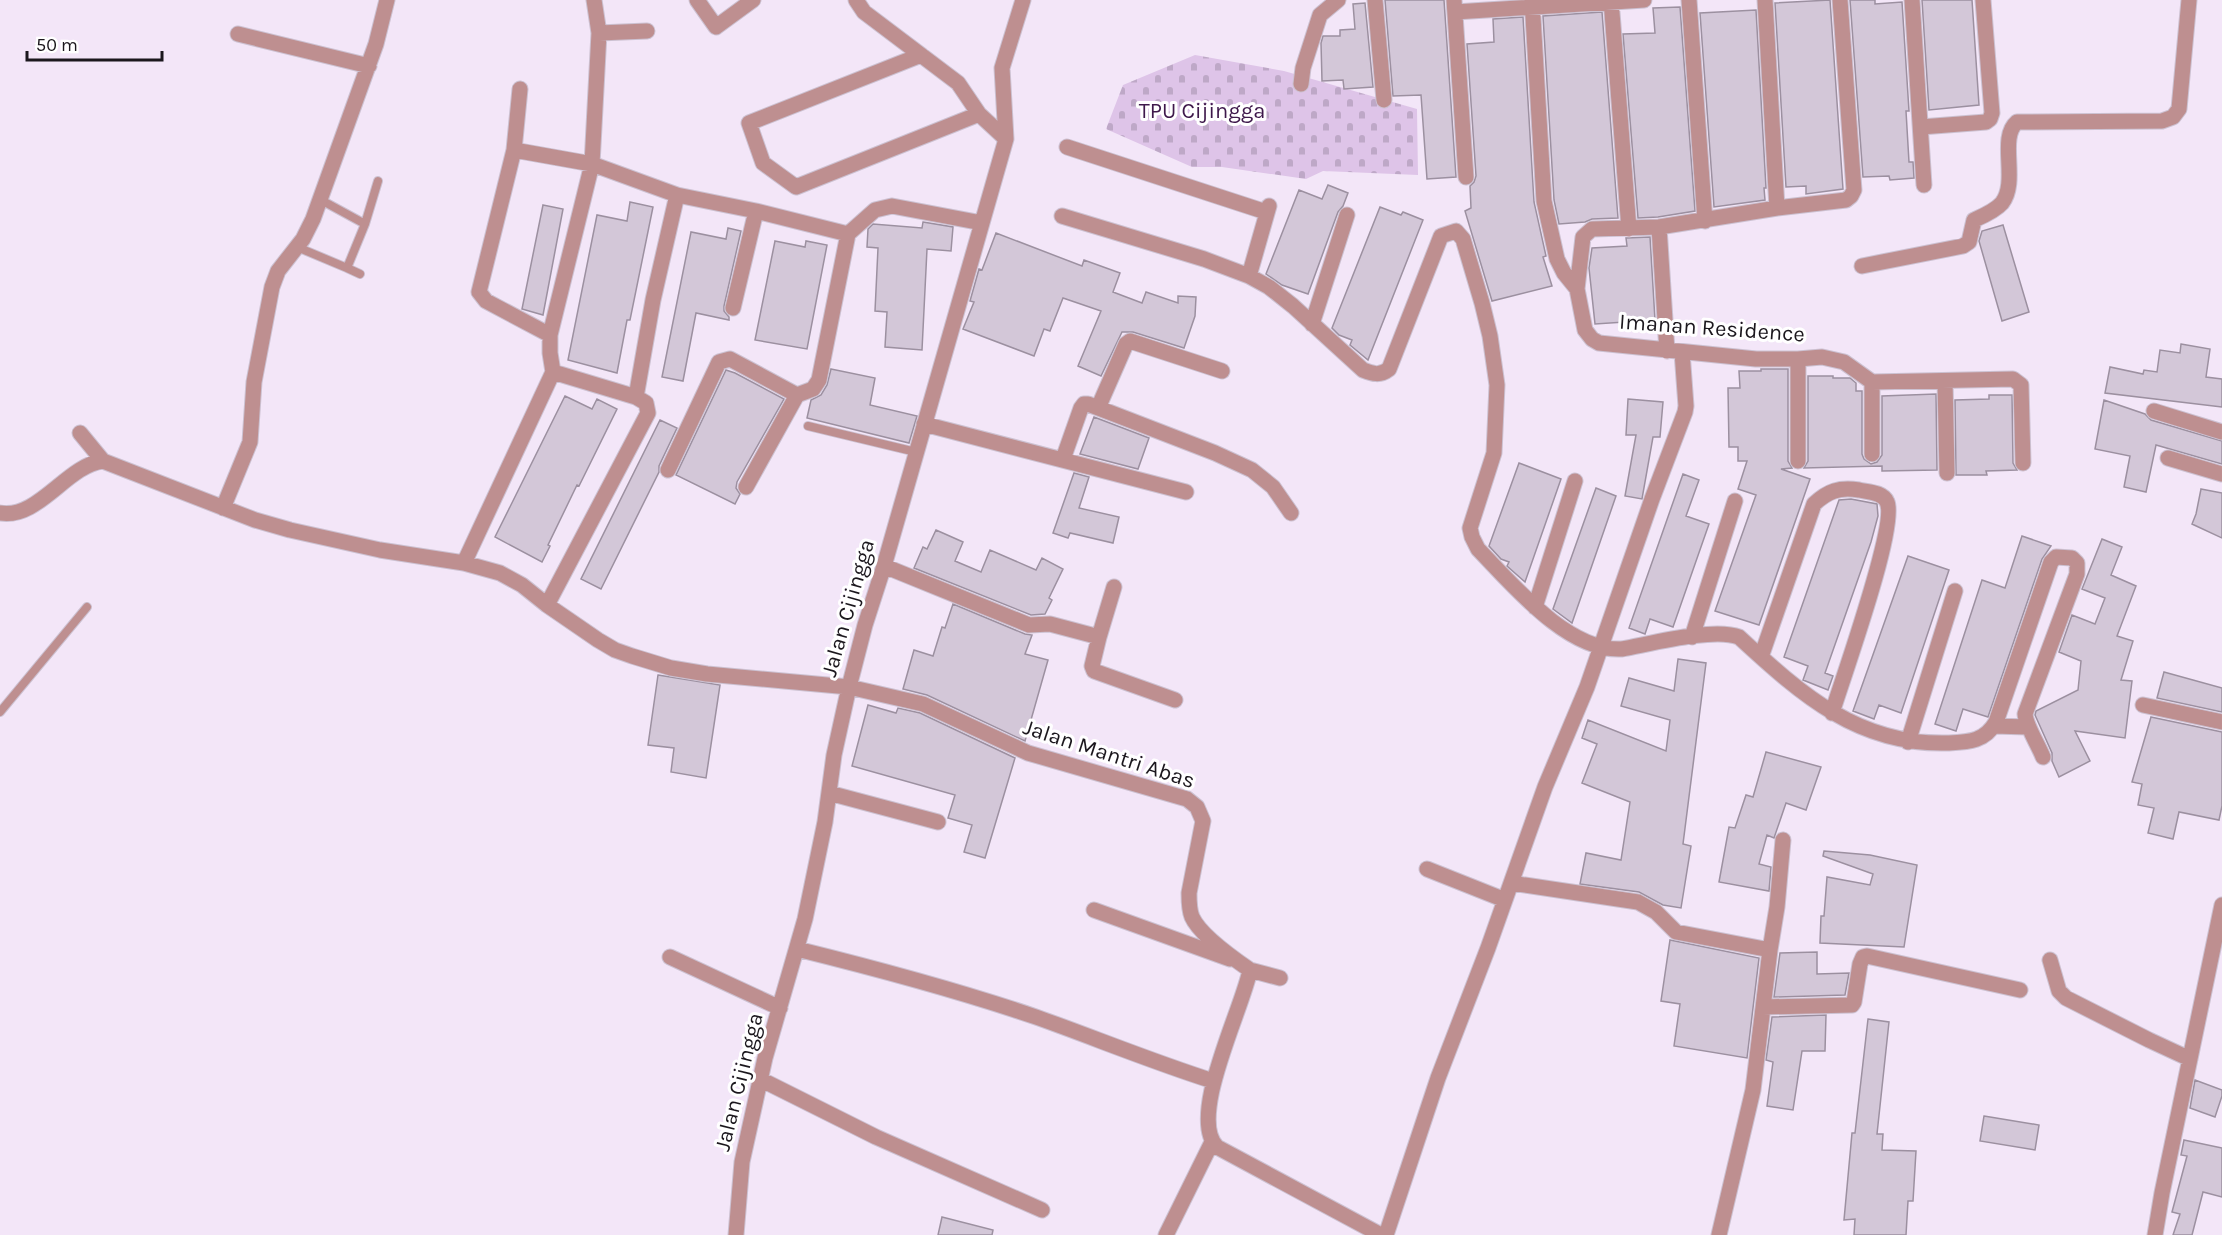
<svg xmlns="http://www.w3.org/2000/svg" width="2222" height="1235" font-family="Karla,sans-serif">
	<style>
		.cemetery { fill: url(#cemetery-stones) }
		.building { fill: #d3c7d8; stroke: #9c90a0; stroke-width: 1.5 }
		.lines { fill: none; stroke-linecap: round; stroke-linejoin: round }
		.service-casing { stroke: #ccc1d1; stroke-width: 10 }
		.minor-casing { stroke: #ccc1d1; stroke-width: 17 }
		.service { stroke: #be8f90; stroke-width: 8 }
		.minor { stroke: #be8f90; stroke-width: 15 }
		.labels { text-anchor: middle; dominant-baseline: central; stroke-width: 6; stroke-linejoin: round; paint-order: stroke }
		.park-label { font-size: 22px; fill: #3e184b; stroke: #fff }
		.street-label { font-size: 22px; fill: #1b171d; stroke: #fff }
	</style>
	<defs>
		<pattern id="cemetery-stones" width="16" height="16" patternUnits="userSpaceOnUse" patternTransform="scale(1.5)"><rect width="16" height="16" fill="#dec4e8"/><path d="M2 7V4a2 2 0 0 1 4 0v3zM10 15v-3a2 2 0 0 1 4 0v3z" fill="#bea8c7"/></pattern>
	</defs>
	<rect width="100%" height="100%" fill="#f3e6f8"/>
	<path class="cemetery" d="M1195,55L1284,71L1417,109L1418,175L1323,171L1306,179L1222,167H1192L1106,129L1123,85Z"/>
	<path class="building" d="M1385,0H1444L1456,177L1427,179L1421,95L1393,96Z
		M1830,0L1843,189L1806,194V186L1786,187L1775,3Z
		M1850,0H1875V4L1902,2L1909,111H1906L1909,162H1913L1914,178L1890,180L1889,176L1863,177Z
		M1922,0H1972L1979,105L1929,110Z
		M1365,3L1373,87L1344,89L1343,80L1322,81L1321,43L1323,36H1340V30L1355,29L1353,4Z
		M1680,7L1695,211L1658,217L1638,218L1623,34L1655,33L1653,8Z
		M1756,10L1766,188H1764L1765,200L1714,207L1700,13Z
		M1602,12L1618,218L1592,219L1585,222L1559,224L1554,200L1543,16Z
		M1523,17L1534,202L1546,256L1543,257L1552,286L1492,301L1465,211L1471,208L1470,186L1474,182L1476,176L1467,44L1494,42L1493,19Z
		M1328,185L1348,193L1343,206L1338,212L1308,294L1282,285L1266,274L1299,190L1322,199Z
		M630,202L653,207L630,320H627L617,373L568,360L597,215L627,221Z
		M543,205L563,209L543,315L522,309Z
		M1380,207L1401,215L1403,212L1423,220L1368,360L1350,345L1352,340L1339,335L1332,328Z
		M923,222L953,227L951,251L927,249L922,350L885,347L887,312L875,311L878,248L867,247L868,229L873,224L922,228Z
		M2003,225L2029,312L2002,321L1979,241L1982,231Z
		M728,228L741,231L724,306V311L729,317V320L696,313L683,381L662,377L691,232L726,239Z
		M996,233L1082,266L1084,260L1120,273L1113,292L1142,303L1146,292L1178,303V296L1196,297L1195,316L1184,348L1133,332H1122L1101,376L1078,366L1101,311L1063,298L1050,331L1044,329L1034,356L963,329L974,302L970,301L979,269L982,270Z
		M1650,237L1655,320L1595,324L1589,268L1592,248L1627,246L1626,238Z
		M775,241L805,247L806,241L827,245L807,349L755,340Z
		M2181,344L2210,349L2206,377L2222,379V407L2105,393L2110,367L2143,374L2144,370L2157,372L2160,350L2180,353Z
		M831,369L875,378L870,405L917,416L909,443L807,418L811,400L821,395L827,385Z
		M1761,369H1788V461L1792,468L1781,469L1810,479L1759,625L1715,611L1756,495L1738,489L1747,461H1738V447H1729L1728,388H1740L1739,371H1761Z
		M726,370L735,373L784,399L737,482L736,488L740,494L735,504L676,475Z
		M1808,376H1833V378H1850L1856,383V391H1862V454L1864,459L1871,464L1877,462L1882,455V396L1936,394L1937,470L1882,471V466L1804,468L1808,461Z
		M1989,395H2012L2013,463L2017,470L1986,471L1987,475H1956L1955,400L1989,399Z
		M565,396L592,409L597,399L617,409L579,486L577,485L548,545L550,546L542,562L495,537Z
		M1628,399L1663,402L1660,437H1653L1642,499L1625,496L1636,435H1626Z
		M2104,400L2145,414L2151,420L2222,441V464L2156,445L2146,492L2124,487L2130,456L2095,449Z
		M1094,417L1149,438L1138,469L1080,454Z
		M660,420L677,428L659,466V472L601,589L581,579Z
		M1519,463L1561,479L1525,582L1507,566L1509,562L1501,559L1489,546Z
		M1074,473L1089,477L1079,508L1119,517L1113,543L1070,533L1068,538L1053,533Z
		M1683,474L1699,480L1686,516L1709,524L1673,627L1650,619L1645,634L1629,628Z
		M1596,488L1616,496L1572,623L1553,609Z
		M2201,489L2222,493V538L2192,524L2196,514Z
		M1851,499L1877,504L1878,516L1871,542L1825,673L1833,676L1828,690L1803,680L1808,666L1784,657L1839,500Z
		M936,530L963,542L955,561L981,572L990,550L1036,570L1042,558L1063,569L1049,598L1052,600L1045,614L1031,615L914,568L923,547L927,549Z
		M2022,536L2051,546L2042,559L1988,717L1963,709L1956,731L1935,724L1982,580L2005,588Z
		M2102,539L2122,547L2111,575L2136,586L2117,636L2133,641L2121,680L2132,681L2125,738L2075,731L2090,761L2059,777L2052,761V753L2035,715L2036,711L2078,690L2081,661L2059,652L2072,615L2095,624L2105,598L2082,589Z
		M1908,556L1949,570L1901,713L1879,705L1874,719L1853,711Z
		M953,604L1025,634L1032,635L1025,654L1048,660L1025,741L927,695L903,689L914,650L933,656L942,627L945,628Z
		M1678,659L1706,663L1683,844L1691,846L1681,908L1663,905L1639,892L1580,884L1586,853L1621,860L1630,802L1582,783L1597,744L1582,738L1588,720L1666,751L1670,720L1621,706L1629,678L1674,691Z
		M2164,672L2222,688V712L2157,698Z
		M658,675L720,685L706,778L671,772L674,748L648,745Z
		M868,705L896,713L898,708L920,713L1015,758L985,858L964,852L972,825L948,818L955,795L852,766Z
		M2151,717L2222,732V806L2219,820L2179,812L2173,839L2148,833L2154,808L2138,805L2142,784L2132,782Z
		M1766,752L1821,767L1806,810L1786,803L1774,838L1767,835L1759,864L1771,867L1769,891L1719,882L1729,827L1735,828L1746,795L1753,797Z
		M1824,851L1870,855L1917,865L1904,947L1820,943L1821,916H1824L1827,877L1870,885L1873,874L1823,856Z
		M1670,940L1759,958L1747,1058L1674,1046L1680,1004L1661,1001Z
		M1817,952V974L1849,973L1845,995L1774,997L1780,953Z
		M1826,1015L1825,1051H1802L1793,1110L1767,1106L1773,1062L1766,1060L1772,1017Z
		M1868,1019L1889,1022L1877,1134H1883L1882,1150L1916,1151L1913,1201H1908L1906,1235H1854L1855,1219L1844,1220L1852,1133H1855Z
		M2195,1080L2222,1090V1096L2215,1117L2190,1108Z
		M1984,1116L2039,1125L2035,1150L1980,1141Z
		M2184,1140L2222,1148V1197L2203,1192L2192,1235H2173L2180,1214L2172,1212L2187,1156L2181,1155Z
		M942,1217L993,1230L992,1235H938Z"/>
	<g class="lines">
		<g class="service-casing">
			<path id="service" d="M321,200L365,224L378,181
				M297,247L347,268L365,224
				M347,268L360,274
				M808,426L916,452
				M0,712L87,607"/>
		</g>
		<g class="minor-casing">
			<path id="minor" d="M697,0L716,27L753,0
				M856,0L864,12L958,83L979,114L1006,139
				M1375,0L1384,100
				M1454,0L1466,177
				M1532,0L1544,201L1557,259L1564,273L1577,289L1585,330L1592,339L1599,343L1756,359H1798L1822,357L1844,362L1872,382L2013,379L2021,385L2023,463
				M1611,0L1629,229
				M1689,0L1705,221
				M1765,0L1777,208
				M1912,0L1924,185
				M1455,12L1644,0
				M599,33L647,31
				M238,34L369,66
				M921,55L749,123L763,163L796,187L979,114
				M1301,84L1303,68L1320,15L1338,0
				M520,89L514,150L479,292L486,301L550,335
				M1921,127L1986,122L1990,119L1992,113L1983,0
				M1067,147L1266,212
				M514,150L592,164L677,195L756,211L848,234L875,210L892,206L982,223
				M1062,216L1204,259L1249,276L1269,287L1293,306L1363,370C1373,374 1380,376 1389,369L1441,236L1456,231L1463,239L1482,303L1490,336L1497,385L1494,453L1470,528L1472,537L1478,549C1513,585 1568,652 1622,649C1650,644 1714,627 1739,637C1802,695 1859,746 1949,743C1970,742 1985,741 1996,722L2051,562L2056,557L2072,558L2077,563V574L2025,714C2026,726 2038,744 2043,757
				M1659,227L1667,351
				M1862,266L1963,246L1969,242L1974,220C1983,216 1995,211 2002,203C2019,181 1998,138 2017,122L2162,121L2173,117L2179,109L2189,0
				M1249,276L1269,206
				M1577,289L1583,237L1592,229L1659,227L1777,208L1846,200L1851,196L1854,190L1840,0
				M733,308L756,211
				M1312,324L1347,215
				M1798,359V461
				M553,372L636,397
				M1945,381L1947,473
				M1098,408L1126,344L1130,341L1222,371
				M2154,411L2222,432
				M924,424L1186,492
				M80,433L103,461
				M1872,454V382
				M2168,458L2222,474
				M1063,459L1081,408L1084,404H1088L1215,453L1252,470L1273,487L1291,513
				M668,470L719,362L730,359L797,395L813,389L819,380L848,234
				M746,487L797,395
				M223,508L250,442L254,382L272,287L278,271L303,239L313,219L376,44L387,0
				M0,513C38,520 67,465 103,461L255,520L290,530L380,550L464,563L500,573L522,585L547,605L598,640L615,650L632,656L671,668L707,674L849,687L923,704L1028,753L1187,799L1197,807L1203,821L1189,893C1189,902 1189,910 1192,917C1200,935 1234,959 1250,970C1243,1008 1187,1117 1217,1147L1381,1235
				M464,563L553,372L550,353V335L592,164L599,33L594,0
				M884,566L1029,625L1050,624L1099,637L1114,587
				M547,605L648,413L646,403L636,397L653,300L677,195
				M1535,607L1575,481
				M1099,637L1092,666L1094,671L1175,700
				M1692,637L1735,501
				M1761,657L1814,504C1828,491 1839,487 1859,490C1868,492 1883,492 1887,502C1898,525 1842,680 1832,713
				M2143,705L2222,722
				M1994,726L2028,727
				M1908,742L1955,591
				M829,793L938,822
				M1427,869L1505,900
				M1511,883L1638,902L1656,912L1676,932L1770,950L1753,1090L1719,1235
				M1094,910L1230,959
				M797,949C878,969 957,990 1036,1017C1095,1038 1153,1062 1213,1081
				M1770,950L1777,907L1783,840
				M670,957L780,1008
				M2050,960L2059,991L2066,998L2149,1040L2190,1059
				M1250,970L1280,978
				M1763,1007L1852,1005L1854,1002L1860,964L1863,957L1867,956L2020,990
				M760,1079L876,1137L1042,1210
				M736,1235L742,1162L765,1058L805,919L825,822L834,755L849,687L865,625L884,566L1006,139L1002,68L1023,0
				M1166,1235L1212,1142
				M1386,1235L1438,1078L1488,948L1545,787L1587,687L1652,499L1685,412L1686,406L1682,352
				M2155,1235L2162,1193L2222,905"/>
		</g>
		<use href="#service" class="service"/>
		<use href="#minor" class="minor"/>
	</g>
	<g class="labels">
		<g class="park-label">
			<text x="1202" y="111">TPU Cijingga</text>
		</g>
		<g class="street-label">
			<text transform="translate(1712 328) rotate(4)">Imanan Residence</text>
			<text transform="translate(848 608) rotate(-74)">Jalan Cijingga</text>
			<text transform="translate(1109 754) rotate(18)">Jalan Mantri Abas</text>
			<text transform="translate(739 1082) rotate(-76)">Jalan Cijingga</text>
		</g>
	</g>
	<path d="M27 51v9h135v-9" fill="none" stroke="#1b171d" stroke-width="3"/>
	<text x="36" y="51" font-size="18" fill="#1b171d" stroke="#ffffff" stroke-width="4.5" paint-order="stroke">50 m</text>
</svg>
